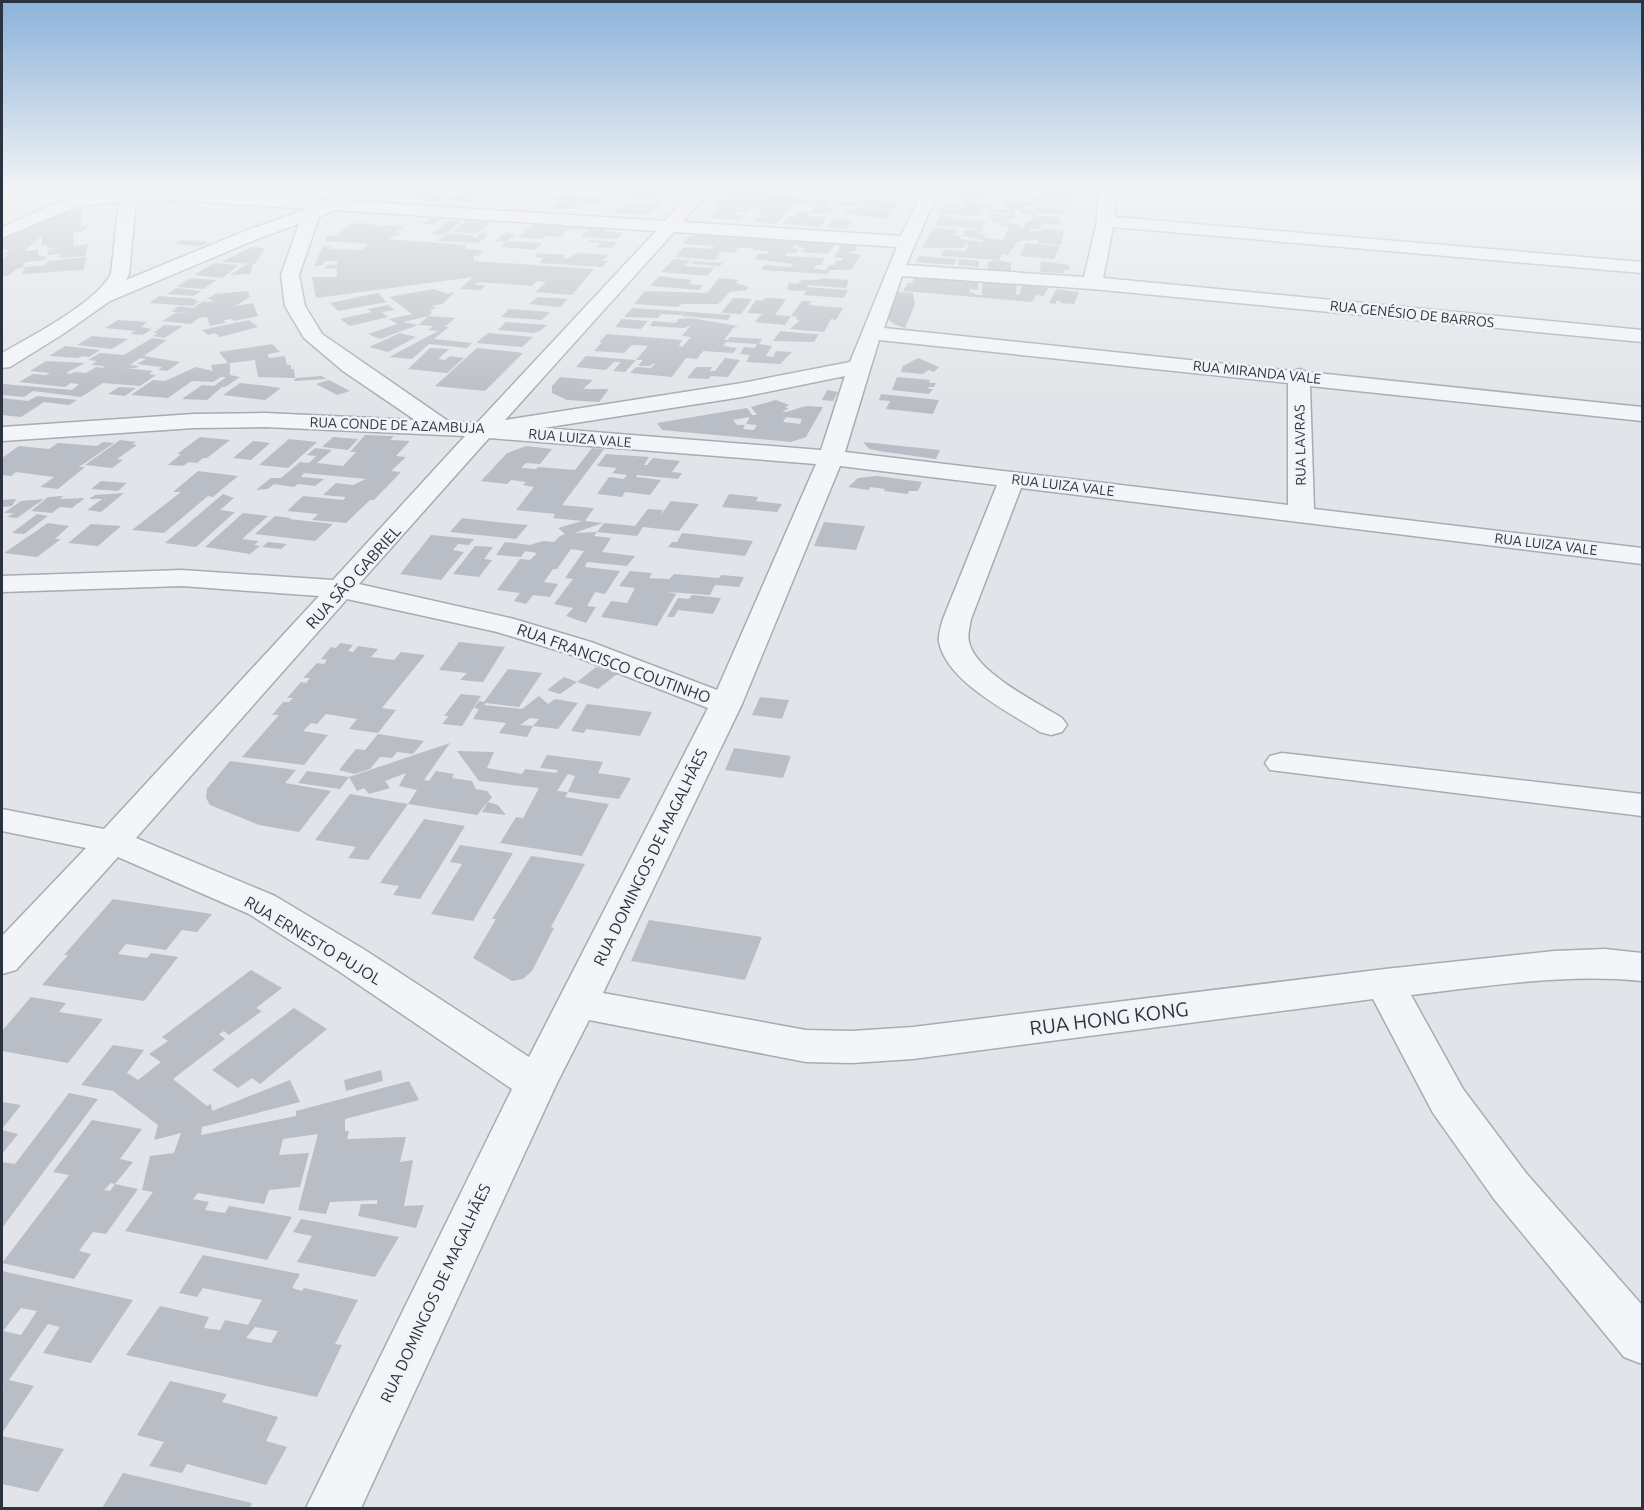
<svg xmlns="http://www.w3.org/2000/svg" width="1644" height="1510" font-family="Ubuntu,sans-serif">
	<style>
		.building { fill: #b9bdc5; fill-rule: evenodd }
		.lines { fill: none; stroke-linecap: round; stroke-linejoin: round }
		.minor-casing { stroke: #a7abb3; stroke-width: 3 }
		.minor { fill: #f4f5f8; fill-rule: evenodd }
		.labels { text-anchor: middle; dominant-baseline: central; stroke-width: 5; stroke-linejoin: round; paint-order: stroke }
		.far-street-label { font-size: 14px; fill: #2b3240; stroke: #f1f3f7 }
		.street-label { font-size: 16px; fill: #2b3240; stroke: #f1f3f7 }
		.near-street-label { font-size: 20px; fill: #2b3240; stroke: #f1f3f7 }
	</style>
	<rect width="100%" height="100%" fill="#e2e4e9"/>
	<path class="building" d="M30,190H57L38,196L21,194Z
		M380,190L404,191L411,190L396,199L375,195Z
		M565,190H578L570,196L603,199L597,204L582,203L574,209H552L562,201L553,200Z
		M638,190H671L669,193H675L670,199L628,200Z
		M733,190L793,194L795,190H801L816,193L814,196L793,194L790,198L800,197L830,200L826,206L834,207L829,215L810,213L808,216L827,217L820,227L783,224L790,216L794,217L798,212L810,213L816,205L807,204H795L776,224L755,222L763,212H759L762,209L750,208L747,212L739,211L742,207H737L735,209H740L735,215L744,216L741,220L711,218L719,208L712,205L718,199L753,200L726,199Z
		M867,190H898L893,198L862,197Z
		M960,190H1004L1003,194H998V196L977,197L958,196Z
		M415,191L449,194L439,201L404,199Z
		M468,191L483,192L470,201L448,200L457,193L464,194Z
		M1038,191L1084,193V196L1073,195L1072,203L1064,202L1063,205H1029L1025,209L1037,210L1038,206L1065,208L1063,215L1036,213L1035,215L1061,217L1060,225L1041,224L1040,229L1030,228V231H1042L1043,229L1064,231L1061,245L1037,243L1039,240L1018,241L1008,255L1002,254L999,260L1011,263V271L988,270V262L997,260L941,256L944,250L966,251L969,244H965L963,248H922L933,228L958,230L955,236H961L960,239L982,242L983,240L962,236L966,229L987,230L981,232L980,234H985L984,238L1003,240L1009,227L997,226L1003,223L1020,224L1019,227L1024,228L1025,223L1032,220L1033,215L1019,214L1023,210H1015L1014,214L987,212L988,209L1009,210L1012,208L1001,207L1007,200L1032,202L1034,200H1029L1033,196L1041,194Z
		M960,197L983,198L982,202L958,201Z
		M850,198L896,201L894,205H897L895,209L834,205L836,201L847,202Z
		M628,201L635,202L661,204L654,211L645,215L614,213L620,208L628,206H622Z
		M966,202L993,204L991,208L982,207L979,216L938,214L942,205L965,208Z
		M849,208H861L893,210L888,219L845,214Z
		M81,209V226L89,225L84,231L73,233L74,246L88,244L85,256L59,258L60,254L47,255L49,250L68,246L47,249L48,245L42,246V236L24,251L38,250V255L46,257V260L25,262L22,268L17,269L8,276H2V260L8,255H3L10,250L2,249V234L62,210Z
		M991,214L1017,216L1003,223H993V219H989Z
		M434,215L446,216L433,225L421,224Z
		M939,216L953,217L952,219L985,221L982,229L934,225Z
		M469,219L493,220L477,233L452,232Z
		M840,219L852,220L847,229L827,227L832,220Z
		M449,220L462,221L444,235L431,234Z
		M356,223L376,224L373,226L382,227L386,225L405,226L396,232L400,233L395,236L387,239L465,245L466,249L483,250L478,256H473L474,261L594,269L572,295L535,292L546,282L537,281L532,286L478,282L475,285H485L481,290L460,289L473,277L316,298L312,277H337V268L325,269L327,265H337L338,261H324V265L314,266L323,246H331L329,249L362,250L368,244L325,241L328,235L336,236L349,225Z
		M563,223L609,226L604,231L623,233L617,239L581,237L588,230L581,229L567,230L561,237L545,236L541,239L518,237L533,224L561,226Z
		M481,233H487L484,236H486L479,243L436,241L448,234L474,235L472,237L475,238Z
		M505,233L516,234L506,242L495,241Z
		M702,234L835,244L828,254L801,252L806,249L794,245L792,249H799L796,253H787L785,256L825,258L822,265H816L814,269L826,270L829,265H834L837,260L841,261L843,258L834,257L843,242L859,243L855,251L845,252L861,255L851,270H830L827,274L761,270L764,265L791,267L793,264L754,259L758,254H766L769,251L752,250L754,248H738L734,253L721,252L715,260L675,257L684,247L712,249L714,246L682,244L689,237Z
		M181,240L209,242L201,246L173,244Z
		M590,240L618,242L612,248L597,247L601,243L588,242Z
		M508,241L542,243L535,250L500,247Z
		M1026,243L1046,245L1060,246L1054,259L1020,256Z
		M252,247L265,248L255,264L221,262Z
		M537,253L566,255L563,259H566L578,253L609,255L602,261H608L603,267L539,263L544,258L534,257Z
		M919,256L956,259L954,265L916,262Z
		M87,257L83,270L22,274L25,267L46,265L47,261Z
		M674,259L690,260L684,266L714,268L707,276L661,272Z
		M959,259L979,261V267L958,265Z
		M694,261L723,263L720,266L691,264Z
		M1041,261L1069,265V270H1064V273L1040,272Z
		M214,263L239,265L222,278L194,275Z
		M253,264L250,274L230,275L245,265Z
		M659,276L692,280L690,284L703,285L699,290L650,286Z
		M920,277L979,281L978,290L970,289L969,292L978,295H982V282L1017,284L1016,294L1019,295L1022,285L1048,288L1044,296L1036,295L1032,302L903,291L908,283H912L914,278Z
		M191,278L217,280L203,289L176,287Z
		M719,278L739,280L736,283L749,287L746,290L730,292L718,304H681L678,307L634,304L645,291L707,293Z
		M821,278L849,280L846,288L808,285L807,287L848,290L844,298L803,295L806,291L787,290L789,283L797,284L802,280H818Z
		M176,288L202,291L193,296L167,294Z
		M434,289L448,294L455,292L442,304L432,306L437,308L429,310L432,312L429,316L455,318L445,327H449L434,339L472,343L467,348L429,344L412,359L389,357L438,331L428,330L433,326L418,325L380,339L368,334L397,324L389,319L412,314L389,297ZM429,316L418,325L403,322Z
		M1056,289L1079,292L1074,304L1060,303L1061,301H1057L1055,304L1049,303Z
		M248,291L250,297L235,306L253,303L258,316L234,321L232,319L224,320L225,323L210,326L207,317L199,318L191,324L162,321L176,313L205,314L171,312L179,306L193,308L203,301L210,302L213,300L207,299L215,294Z
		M894,292L913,293L915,304L905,328L894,324L885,316Z
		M378,293L387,302L338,311L330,303Z
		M159,296L197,299L194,301H200L193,306L149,303Z
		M538,297L568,299L560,307L529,304Z
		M733,298L752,299L741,314L721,313Z
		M765,298L786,299L775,315L791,316L785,325L755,322L762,314L747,313L756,300L762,301Z
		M802,301H812L809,305L843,308L836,320L831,319L824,332L790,329L800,320L795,319L798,317L791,316Z
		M388,305L395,310L382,312L388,317L350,326L340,319L372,312L367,309Z
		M632,308L663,310L731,315L728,320L681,316L685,312L680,315L661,314L658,318L624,317Z
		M509,309L550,312L542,320L501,317Z
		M691,318L738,326L733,328L724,340H728L730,337L762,339L759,344L772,346L766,356L773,357L776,351L792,352L780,364L746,362L750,355L740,354L744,347L755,348L757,344L726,342L723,346L737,348L733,353L703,351L697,359L686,358L672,377L630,373L636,367L651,368L656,363L649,366H638L643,360H636L625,372L613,371L621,362H614L606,370L576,367L586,356L636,360L648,346L632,345L624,353L594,351L602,342H599L607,334L682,340L679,346L682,347L691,337L682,336L691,325L684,328L650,326L653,321L675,323L679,319Z
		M622,319L648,321L641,329L615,327Z
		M118,320L147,322L141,327L152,329L143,335L130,334L135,331L105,328Z
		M249,320L258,327L220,337L215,333L208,335L202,330Z
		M506,322L547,325L540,331L533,333L498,330Z
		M164,325L183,326L164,338L153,336L158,333H153Z
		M780,331L800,333L819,334L814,342L773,341Z
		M400,333L416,337L388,352L369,347Z
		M488,333L533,337L522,347L476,343Z
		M92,336L128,339L112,349L77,345Z
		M152,338L167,340L144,356L180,362L167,371L158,370L162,367L137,364L146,359L140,358L130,365L139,366L136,368H125L153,371L149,374L156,375L140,386L103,383L81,397L33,391L24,397L2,395V385L4,384L72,390L79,384L71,383L65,387L19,382L33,374L46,375L50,373L30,371L46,361L85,363L66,373L71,374L74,372L86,373L96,367L103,368L104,366L91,365L97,361L88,360L100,353L124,355Z
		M272,344L280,352L268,354L269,358L285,356L287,365H291V369H294L295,378L258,377L255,360L230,363V375L240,377L225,387H222L207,400L182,399L202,385L214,386L226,377H221L213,382L192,381L168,398L131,395L153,380L165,381L196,367L213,371L211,365L228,363L219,352Z
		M65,346L100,350L89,357L82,356L78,358L49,356Z
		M430,348L449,349L438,359L445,360L450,356L464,358L447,373L408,369Z
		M477,348L523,353L485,391L435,386Z
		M725,358L740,360L728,377L711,376L708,379L687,378L696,367H712L710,371H715Z
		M918,358L939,367L934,372L929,370L922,374L901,372L903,366Z
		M321,376L327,379L293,381L296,378Z
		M560,377L593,380L583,389H609L599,402L567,400L552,393V386Z
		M897,377L930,380L929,383H936L934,387H929L928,389H933L929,394L892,390Z
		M329,380L350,391L337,395L316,384Z
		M240,383L259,385L281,388L265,400L223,395Z
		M119,387L136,388L125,396L108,394Z
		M827,390L838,392L833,401L822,400Z
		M881,394L939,400L933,414L886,409L890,401L879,400Z
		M37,396L77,400L69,405L44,402L21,417L2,415V398L28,401Z
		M776,400L789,405L785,407L789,409L782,411L786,412L806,406L823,407L806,437L791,442L662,430L657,423L747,408L752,415H757L751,407ZM750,417L746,424L757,425L754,430L743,429L745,425H737L733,420ZM786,417L802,419L800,424L783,422Z
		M365,435L394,436L390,440L410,441L396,456L406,457L391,471L401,472L374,500H370L346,523L312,520L318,514L287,511L303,496L343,500L346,497L323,495L336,483L353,485L366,479L304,473L301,477L324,479L315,486L298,484L294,487L274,484L268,489L256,490L271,478H281L300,462L309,463L316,456L307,455L315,448L332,450L317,463L343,466L356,452H350Z
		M200,437L230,440L207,458H203L197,463L189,462L183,466L168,465L181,454H177Z
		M333,437L358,439L348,450L322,447Z
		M289,439L317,442L288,468L259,465Z
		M120,440L136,442L132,444L137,445L117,459L123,460L112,468L85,465Z
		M253,441L270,443L251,460L233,458Z
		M103,442L114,443L79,467H85L58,489L40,487L54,477L16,472L11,476L2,475V458L19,446L49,449L58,443L97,446Z
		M863,442L940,450L936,459L885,452L869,449Z
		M526,446L552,449L540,464L526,463L521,468L536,469L538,467L575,470L592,448L604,449L562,505L594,508L585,521L603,523L574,533L597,532L594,536L611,538L602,552L635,556L627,566L587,562L585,567L620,571L605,594L595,592L587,606L596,607L586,623L566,616L573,608L554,604L573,579L565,578L584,551L571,549L557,569H553L544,582L558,584L550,597L533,595L526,604L514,601L520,593L497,590L520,559L530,560L537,553L525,551L521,557L496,555L505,542L530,545L543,541L554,542L560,536L565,534L558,528L582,521L553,518L555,514L516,510L534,487L523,485L526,482L511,480L507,484L481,481L507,453Z
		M606,454L649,457L644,465H647L653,458L680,461L672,472L682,473L678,479L637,475L636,477L661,480L650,495L625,492L622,497L597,494L609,477L624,479L627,475L612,473L617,468L597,466Z
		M198,471L238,476L213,497L208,496L164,533L132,530L181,492H173Z
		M877,476L922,482L918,491H909L908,494L884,491L885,489L870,487L869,490L848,487L858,478Z
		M101,481L127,483L118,491L91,489Z
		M124,493L101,512L87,510L102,499H89L95,495Z
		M223,494L234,498L220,510L235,512L196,547L165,543Z
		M729,494L758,497L756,501L782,504L777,512L722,507Z
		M63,496L60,499L85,498L72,508L60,507L52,513L31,511L48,497Z
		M16,499L12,506L2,507V500Z
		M44,499L17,518L7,517L14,513H4L21,501Z
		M671,501L699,504L679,531L643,527L637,536L597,532L604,523L635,526L648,509L663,510L660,516Z
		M243,513L268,516L242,539L259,541L254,545L260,546L250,554L205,547Z
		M37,514L48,516L24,534L12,533Z
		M275,516L291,518L289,519L333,524L315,541L255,534Z
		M462,518L496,522L528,525L516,539L450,532Z
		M824,522L865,526L856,550L814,546Z
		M48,523L69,526L55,539H61L37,557L4,553Z
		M91,524L121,526L98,546L68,543Z
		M682,533L753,541L745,556L668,547L672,542H677Z
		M431,535L474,539L469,545L458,544L453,550L464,552L441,580L400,574Z
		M268,542L287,544L281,549L262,547Z
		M475,546L493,547L484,559L492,560L479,577L453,574Z
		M630,571L652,573L649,578L669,579L674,574L719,578L721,575L744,577L739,587L715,585L710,595L668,592L676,594L657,626L601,617L611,601L627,603L635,588L619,586Z
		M692,595L721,598L713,614L678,610L674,617H667L678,598L689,599Z
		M459,642L505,647L483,682L460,680L467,673L439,670Z
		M340,643L353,645L348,651L353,652L358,646L378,649L371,657L394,660L401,652L425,655L382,708L396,710L378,733L349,729L357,719L326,714L317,724L311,723L303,731L328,735L304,765L242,757L279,715H272L283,702H289L293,698H287L301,682L306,683L310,678H303L317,663L324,664L327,660L321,659L331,647L336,648Z
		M596,667L617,674L598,689L577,682Z
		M508,669L542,673L519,707L486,703L484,705L522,709L539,696L548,704L555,699L578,703L558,729L533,726L527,737L499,733L506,723L473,719L479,709L474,708L479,701L484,702ZM530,718L539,719L533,726L520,725Z
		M564,677L577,682L560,694L547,690Z
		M461,694L481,696L462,726L442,724L449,716H444Z
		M760,697L789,700L782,719L752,715Z
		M587,704L652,712L640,736L586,729L584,733L571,731Z
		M378,734L424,741L413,754L397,752L392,758L380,757L370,769L354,774L339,770L356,749L365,750Z
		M450,743L424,780L429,781L436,771L454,774L452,778L472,781L476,789L487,791L492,797L477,815L408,804L368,860L348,858L356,847L315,840L350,794L408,804L417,790L399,786L406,773L385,781L390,788L369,794L364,788L357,791L349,777Z
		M734,748L791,756L783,778L725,770Z
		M457,751L494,752L487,768L522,774L525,769L556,773L558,770L540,768L547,755L603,762L598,773L631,778L619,799L568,792L575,776L568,774L557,791L568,792L565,797L609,804L582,856L500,843L516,817L523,818L539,788L479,781Z
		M230,761L296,770L285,783L331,791L299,832L259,825L210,805L206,798L207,789Z
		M307,771L349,777L340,789L298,783Z
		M488,802L498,805L506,815L482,812Z
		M424,819L465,826L420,899L393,895L399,886L380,883Z
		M460,845L513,853L473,921L431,914L462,864L450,862Z
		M531,856L585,864L551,927L554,928L532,971L523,979L512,981L473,958L496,919H492Z
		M113,899L212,914L197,932L182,930L166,950L126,944L118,954L147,958L151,953L178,957L144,1001L42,985L68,955H64Z
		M649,920L762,937L745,980L631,961Z
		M251,970L282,988L256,1008L262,1011L229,1035L224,1031L219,1034L225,1039L173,1079L207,1106L211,1104L212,1111L290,1080L300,1102L202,1127L201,1135L296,1116V1111L409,1081L419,1100L345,1119V1131H349L347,1139L406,1137L400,1162L413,1160L404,1206L424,1205L416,1228L358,1216L361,1204H377V1200L330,1202L326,1214L298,1210L318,1134L283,1139L279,1155L309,1153L300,1187L269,1190L264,1204L198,1193L193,1199L209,1202L205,1210L225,1213L229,1206L292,1217L267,1260L125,1231L153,1192L142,1190L150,1156L174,1153L181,1133L154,1140L158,1125L113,1091L81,1085L113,1045L144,1050L127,1073L138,1080L161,1062L149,1054L168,1041L162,1037Z
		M31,997L66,1003L59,1012L103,1019L68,1063L2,1051V1031Z
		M294,1008L327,1029L260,1084L252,1078L238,1088L212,1070Z
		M381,1070L383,1081L346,1091L344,1080Z
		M69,1093L98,1099L2,1228V1162L15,1164Z
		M2,1102L21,1105L2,1129Z
		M92,1120L142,1129L120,1159L133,1162L115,1184L111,1183L104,1190L110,1191L115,1184L138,1189L106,1234L93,1232L79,1251L91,1254L74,1279L2,1263L69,1175L53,1172Z
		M2,1130L18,1134L2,1154Z
		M301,1219L399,1237L375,1277L297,1262L312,1236L293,1232Z
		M203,1255L300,1274L292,1288L302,1291L304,1288L358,1300L335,1344L342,1345L317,1397L126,1355L160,1306L209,1317L204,1328L220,1330L225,1320L248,1325L262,1300L203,1288L197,1297L179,1293ZM255,1327L278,1331L271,1343L246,1338Z
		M2,1271L133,1300L91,1363L43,1353L60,1327L48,1324L9,1380L34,1386L2,1433V1390L4,1387L2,1386ZM21,1308L37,1311L21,1335L3,1331Z
		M170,1381L227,1394L222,1402L278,1417L266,1441L287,1447L266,1485L187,1464L182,1473L149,1466L164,1442L137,1435Z
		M2,1436L64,1449L38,1492L2,1484Z
		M123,1473L252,1503L250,1508H102Z"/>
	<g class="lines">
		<g class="minor-casing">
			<path id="minor" d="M86,190H103V193C175,187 254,195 330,200L341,196L347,197L349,201L665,221L692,190H709L683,222L901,236L923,190H939L906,265L1084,277L1097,221L1098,190H1114L1115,217L1642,262V273L1113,227L1103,278L1642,330V342L1092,289L902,276L884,328L1294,371L1299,369L1307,372L1642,407V421L1310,386L1314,509L1642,548V564L1021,488L971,619C970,626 967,635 969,642C976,673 1037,702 1062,718L1067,725L1062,732L1051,735L1040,732C1009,712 947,682 939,642C938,635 941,626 943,619L997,485L840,466L742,704L603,993L806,1030L852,1031L913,1027L1385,969L1554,951L1605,949L1642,953V981C1565,973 1488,986 1411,995L1463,1089L1526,1173L1642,1305V1364L1624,1357L1494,1199L1433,1113L1373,999L913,1059L852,1063L806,1062L589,1020L557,1083L361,1508H306L512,1089L337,970L249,914L118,857L16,970L2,974V936L86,848L2,831V809L104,829L319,596L182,586L2,592V576L182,570L333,580L465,436L265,427L194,428L2,441V427L194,414L265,413L415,420L343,371L304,338L285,306L281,275L299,224L262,237L110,301L63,334L10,367L2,368V353C31,336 95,304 111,274L119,202L78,206L2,238V227ZM176,200L309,209L250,229L126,280L129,274L136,201ZM334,210L656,231L477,423L448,421L322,334L305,306L299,275L319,217ZM674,232L897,247L850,362L742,383L505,420ZM879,340L1288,383V505L845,452ZM845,376L821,450L543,428L742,397ZM489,438L816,464L717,690L591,642L514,619L359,584ZM347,599L497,632L569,654L708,708L529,1057L365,950L275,896L136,838Z
				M1282,753L1642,794V816L1270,770L1265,763L1270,756Z"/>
		</g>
		<use href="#minor" class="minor"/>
	</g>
	<linearGradient id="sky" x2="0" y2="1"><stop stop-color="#8bb3da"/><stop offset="0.47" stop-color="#f2f3f5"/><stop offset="1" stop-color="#f2f3f5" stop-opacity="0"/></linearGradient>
	<rect width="1644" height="402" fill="url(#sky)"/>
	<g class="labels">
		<g class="far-street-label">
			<text transform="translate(1412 314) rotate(6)">RUA GENÉSIO DE BARROS</text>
			<text transform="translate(1257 372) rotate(6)">RUA MIRANDA VALE</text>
			<text transform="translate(397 425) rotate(2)">RUA CONDE DE AZAMBUJA</text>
			<text transform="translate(580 438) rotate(5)">RUA LUIZA VALE</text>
			<text transform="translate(1300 445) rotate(-91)">RUA LAVRAS</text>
			<text transform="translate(1063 485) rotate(7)">RUA LUIZA VALE</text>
			<text transform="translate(1546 544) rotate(7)">RUA LUIZA VALE</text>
		</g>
		<g class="street-label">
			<text transform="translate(353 577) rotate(-48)">RUA SÃO GABRIEL</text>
			<text transform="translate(614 663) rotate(20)">RUA FRANCISCO COUTINHO</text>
			<text transform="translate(650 857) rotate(-64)">RUA DOMINGOS DE MAGALHÃES</text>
			<text transform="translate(313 940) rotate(31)">RUA ERNESTO PUJOL</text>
			<text transform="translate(435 1293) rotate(-65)">RUA DOMINGOS DE MAGALHÃES</text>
		</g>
		<g class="near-street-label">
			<text transform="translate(1109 1018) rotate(-7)">RUA HONG KONG</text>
		</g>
	</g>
	<rect width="1644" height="1510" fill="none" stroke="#2b3240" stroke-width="6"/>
</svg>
